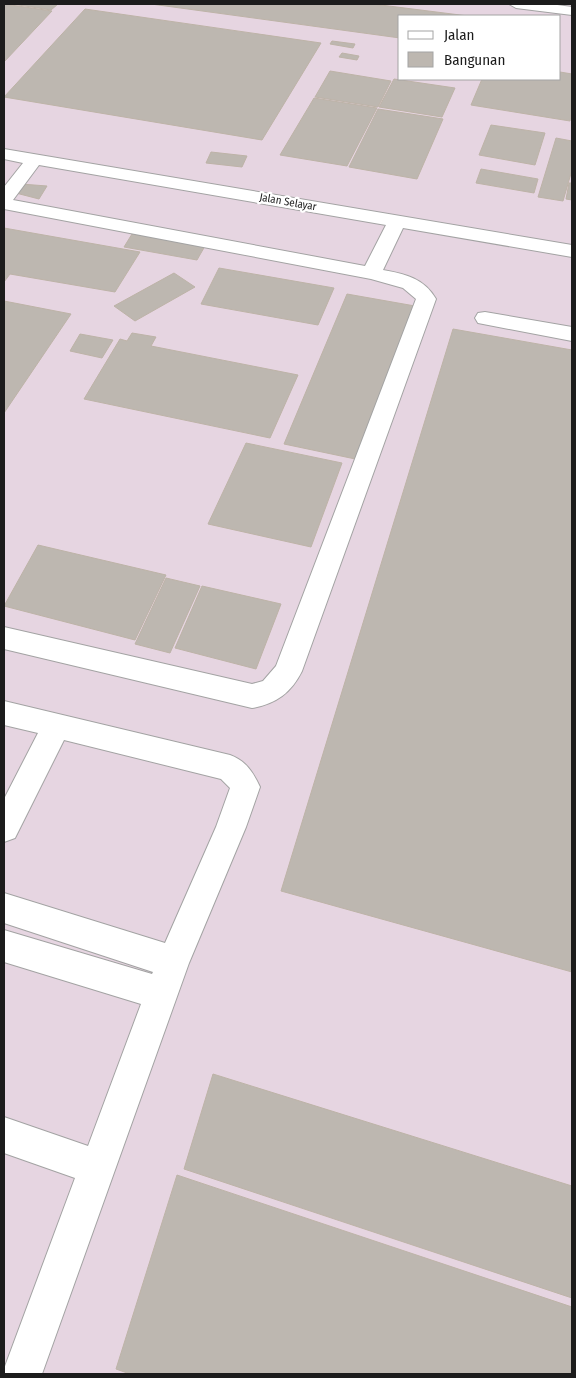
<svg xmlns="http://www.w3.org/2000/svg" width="576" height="1378" font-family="'Fira Sans Condensed',sans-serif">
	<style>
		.industrial { fill: #e6d5e1; fill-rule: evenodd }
		.building { fill: #bdb7b0; stroke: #bdb3a7 }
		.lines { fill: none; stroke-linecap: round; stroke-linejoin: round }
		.minor-casing { stroke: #a3a3a3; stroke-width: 2 }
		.minor { fill: #fff; fill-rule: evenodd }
		.labels { text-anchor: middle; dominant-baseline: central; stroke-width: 4.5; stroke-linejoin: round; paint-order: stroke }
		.far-street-label { font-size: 11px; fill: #1c1c1c; stroke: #fff }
	</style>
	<rect width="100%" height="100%" fill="#edebe3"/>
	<path class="industrial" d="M4,4H572V1374H4ZM400,16H560V79H400Z"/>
	<path class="building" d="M4,4L52,11L4,62Z
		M12,4H58L51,10Z
		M151,4H373L468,16H400V38Z
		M85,9L321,43L262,140L4,97Z
		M332,41L355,44L353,48L330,44Z
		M342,53L359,56L357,60L339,57Z
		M330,71L391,81L378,107L315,97Z
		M560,72L572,74V112L570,121L471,105L482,79H560Z
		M394,79L455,88L442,117L379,107Z
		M314,98L377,108L347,166L280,155Z
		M378,109L443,119L417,179L349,167Z
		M491,125L545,133L535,165L479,155Z
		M556,138L572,141V170L563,201L538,197Z
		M211,152L247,156L242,167L206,163Z
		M481,169L538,179L534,193L476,183Z
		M569,183H572V200L566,199Z
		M21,184L47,186L39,199L12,192Z
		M4,228L140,252L115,292L10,274L4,282Z
		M132,234L205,246L197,260L124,247Z
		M219,268L334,288L318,325L201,304Z
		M174,273L195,287L135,321L114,306Z
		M347,294L415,306L360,460L284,444Z
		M4,301L71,314L4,413Z
		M453,329L572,350V972L281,891Z
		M132,333L156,337L151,346L298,375L270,438L84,399L120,339L127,341Z
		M80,334L113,340L102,358L70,351Z
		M246,443L342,463L311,547L208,524Z
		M38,545L166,575L135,640L4,606Z
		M166,578L200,586L170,653L135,644Z
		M202,586L281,604L256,669L175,648Z
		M213,1074L572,1186V1298L184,1169Z
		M177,1175L572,1307V1374H130L116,1369Z"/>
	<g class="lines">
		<g class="minor-casing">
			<path id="minor" d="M509,4H550L572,7V15L516,8Z
				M4,149L572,245V257L403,228L383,270C405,274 424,278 436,299L302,671C291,693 276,704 252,708L4,649V627L252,684L263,681L276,666L416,299L403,288L371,279L4,209V187L23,163L4,159ZM39,165L386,225L365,266L13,200Z
				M485,312L572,327V341L478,323L475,318L478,313Z
				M4,701L230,755C246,761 253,772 260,787L246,827L189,963L42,1374H4V1369L75,1178L4,1153V1117L88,1146L141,1004L4,962V930L152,974L153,972L4,923V893L165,943L216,827L230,788L221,779L64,740L15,838L4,842V799L38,733L4,725Z"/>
		</g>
		<use href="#minor" class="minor"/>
	</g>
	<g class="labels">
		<g class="far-street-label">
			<text transform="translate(288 202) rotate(10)">Jalan Selayar</text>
		</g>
	</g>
	<rect width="576" height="1378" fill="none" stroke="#1c1c1c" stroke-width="10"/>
	<rect x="398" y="15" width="162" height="65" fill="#ffffff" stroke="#a4a4a4"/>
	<rect x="408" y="31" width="25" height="8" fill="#ffffff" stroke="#a4a4a4"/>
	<text x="444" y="40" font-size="15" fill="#1c1c1c">Jalan</text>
	<rect x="408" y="52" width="25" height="15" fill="#bdb7b0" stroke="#a4a4a4"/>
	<text x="444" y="65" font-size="15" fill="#1c1c1c">Bangunan</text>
</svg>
